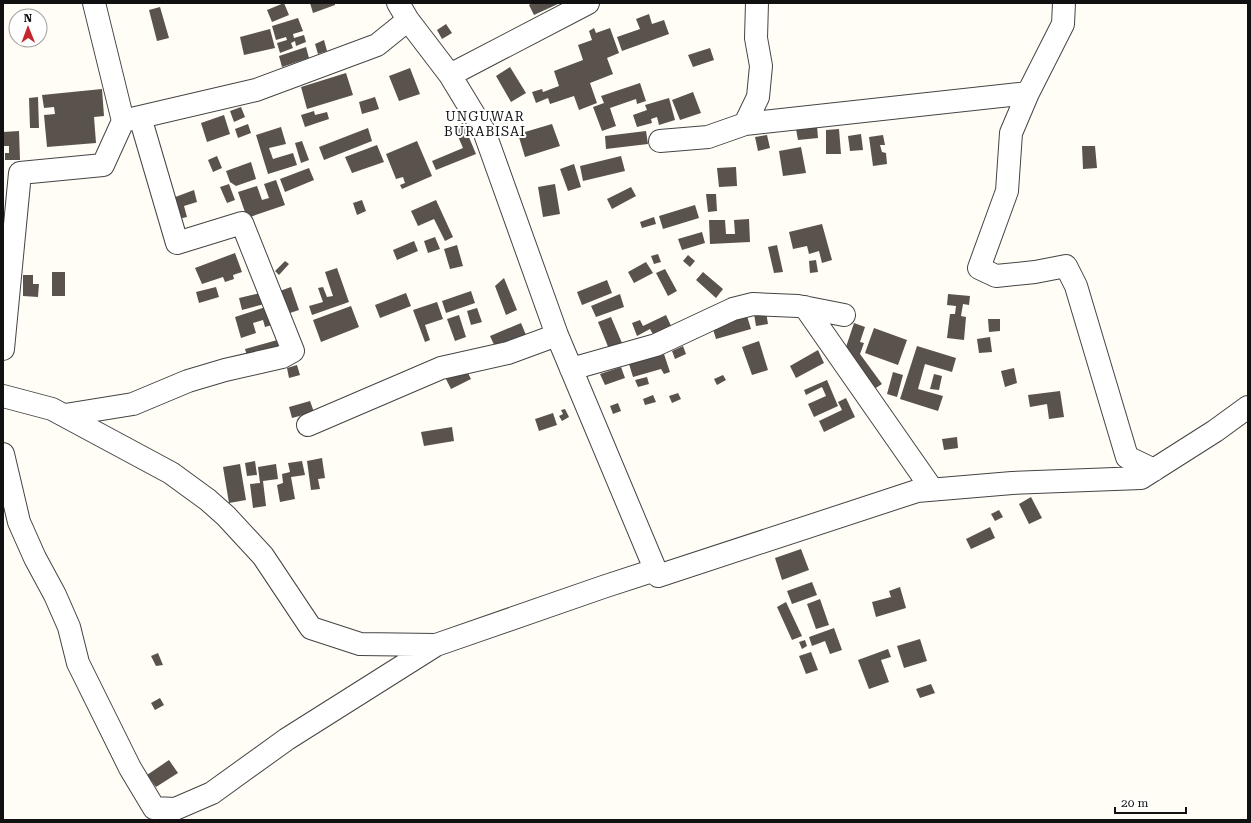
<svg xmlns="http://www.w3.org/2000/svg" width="1251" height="823" font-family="'Roboto Serif',serif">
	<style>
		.building { fill: #5a524d }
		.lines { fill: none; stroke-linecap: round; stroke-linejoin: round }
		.minor-casing { stroke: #444; stroke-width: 24 }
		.minor { stroke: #fff; stroke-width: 22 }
		.labels { text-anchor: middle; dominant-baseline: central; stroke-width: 4; stroke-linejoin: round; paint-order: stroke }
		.quarter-label { font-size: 13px; letter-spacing: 1px; fill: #111; stroke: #fff }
	</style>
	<rect width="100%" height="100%" fill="#fffdf5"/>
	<path class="building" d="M284,3L289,15L272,22L267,10Z
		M310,3H335V5L313,13Z
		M532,3H560L534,15L529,5Z
		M160,7L169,38L157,41L149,10Z
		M649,14L652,24L664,20L669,34L622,51L617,37L640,29L636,19Z
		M298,18L303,31L293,34L294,38L304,35L306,42L296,46L295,41L291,43L293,48L280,53L277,43L287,40L286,37L276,40L272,26Z
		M446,24L452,33L442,39L437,30Z
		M594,28L596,33L610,28L619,53L607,58L613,74L590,83L597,103L579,110L574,96L550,104L548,98L536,103L532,92L542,89L543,92L559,86L554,71L583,60L578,45L592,40L589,31Z
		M270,29L275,48L244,55L240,37Z
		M324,40L327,51L318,54L315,44Z
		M306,47L309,58L282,67L279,56Z
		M710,48L714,60L693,67L688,55Z
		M510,67L526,93L511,102L496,76Z
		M410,68L420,94L399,101L389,76Z
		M346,73L353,95L307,109L301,87Z
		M640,83L646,101L637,104L636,99L610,108L616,126L602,131L593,107L604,103L601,96Z
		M102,89L104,116L94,117L96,143L47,147L44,115L55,114L54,107L44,108L42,95Z
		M693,92L701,113L680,120L672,100Z
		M38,97L39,128H30L29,98Z
		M375,97L379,109L362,114L359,102Z
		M669,98L675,120L659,125L657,117L651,119L652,123L637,127L633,115L647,110L645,105Z
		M241,107L245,117L234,122L230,111Z
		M314,111L315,115L327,112L329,119L305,127L301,115Z
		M224,115L230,134L207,142L201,123Z
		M463,123L476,154L436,170L432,161L463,148L454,127Z
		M248,124L251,133L238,138L235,129Z
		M552,124L560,146L525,157L518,134Z
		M817,126L818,138L798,140L796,129Z
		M281,127L286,144L269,148L273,159L293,153L297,165L268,174L256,135Z
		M368,128L372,141L324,160L319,147Z
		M839,129L841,154H826V130Z
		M19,131L20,160H5V153H9V146H3V132Z
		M646,131L648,144L606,149L605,136Z
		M861,134L863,150L850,151L848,136Z
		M767,135L770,148L758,151L755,137Z
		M883,135L885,145H880L882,152L886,153L887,164L873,166L869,137Z
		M302,141L309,160L301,163L295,143Z
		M417,141L432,176L402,189L400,185L405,183L403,177L396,179L386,154Z
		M377,145L384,162L352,173L345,157Z
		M1082,146H1095L1097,168L1083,169Z
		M801,147L806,173L783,176L779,151Z
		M217,156L222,168L213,172L208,160Z
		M621,156L625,171L583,181L580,166Z
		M251,162L256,179L236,186L230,182L226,171Z
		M574,164L581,187L568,191L560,169Z
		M736,167L737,186L719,187L717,168Z
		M309,168L314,180L285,192L280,179Z
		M276,180L285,205L247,218L238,192L257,186L262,200L269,198L264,184Z
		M229,184L235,200L227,203L220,187Z
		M555,184L560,214L543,217L538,187Z
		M631,187L636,196L612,209L607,199Z
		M194,190L197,202L184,206L187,217L178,219L170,199Z
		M706,194H716L717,211L708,212Z
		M362,200L366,211L357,215L353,203Z
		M436,200L453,237L445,241L434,219L418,226L411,211Z
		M695,205L699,218L663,229L659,216Z
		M654,217L656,224L642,228L640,222Z
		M749,219L750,242L710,244L709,220H725L726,234H735L734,220Z
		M822,224L832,260L822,263L819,251L809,254L807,246L793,249L789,232Z
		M702,232L705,243L682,250L678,239Z
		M435,237L440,249L428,253L424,241Z
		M414,241L418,251L397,260L393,250Z
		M457,245L463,266L450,269L444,249Z
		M777,245L783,272L774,273L768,247Z
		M235,253L242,272L233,275L234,279L225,282L223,277L202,284L195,268Z
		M658,254L661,262L654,264L651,256Z
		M688,255L695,261L690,267L683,261Z
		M816,260L818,272L810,273L809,261Z
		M285,261L289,264L279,275L275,271Z
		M646,262L653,273L634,283L628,272Z
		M337,268L349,302L312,315L309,306L323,302L318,288L323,287L327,297L333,296L325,272Z
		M665,269L677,291L668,296L656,273Z
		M52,272H65V296H52Z
		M703,272L723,289L716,298L696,280Z
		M23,275H33V284H39L38,297L23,296Z
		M504,278L517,310L506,315L495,286Z
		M607,280L612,293L582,305L577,292Z
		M216,287L219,297L199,303L196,292Z
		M291,287L299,310L284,315L277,292Z
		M471,291L475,303L446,313L442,301Z
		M265,292L268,303L242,310L239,298Z
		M406,293L411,306L380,318L375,305Z
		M620,294L624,307L596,317L591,306Z
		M948,294L970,296L969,305L963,304L961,316L966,317L964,340L947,338L950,314H955L956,306L947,305Z
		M437,302L443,319L425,325L430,340L425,342L413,310Z
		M269,306L275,324L265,327L263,320L253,323L256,333L241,338L235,317Z
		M351,306L359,327L321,342L313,320Z
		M477,308L482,322L471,325L467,311Z
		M766,312L768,324L756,326L754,314Z
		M459,315L466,337L455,341L447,319Z
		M666,315L673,330L655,338L650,329L637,336L632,323L640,320L643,326Z
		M747,316L751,329L716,339L712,326Z
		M611,317L622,343L609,349L598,322Z
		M988,319H1000V331L989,332Z
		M521,323L526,335L496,349L490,336Z
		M854,323L865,327L860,342L864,343L860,354L882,384L871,391L844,353Z
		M874,328L907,340L898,365L865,353Z
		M990,337L992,352L979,353L977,339Z
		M281,339L284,349L248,359L245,349Z
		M759,341L768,370L752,375L742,347Z
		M683,346L686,354L675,359L672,351Z
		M917,346L956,358L952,372L925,364L918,389L943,396L938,411L900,399Z
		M818,350L824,363L796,378L790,366Z
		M664,354L670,372L664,374L661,369L633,377L629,364Z
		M297,365L300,375L289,378L287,368Z
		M621,367L625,378L605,385L600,374Z
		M1014,368L1017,383L1005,387L1001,371Z
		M466,369L471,379L451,389L446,379Z
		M893,372L903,375L897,397L887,394Z
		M934,374L942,376L939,390L930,389Z
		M723,375L726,380L717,385L714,379Z
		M647,377L649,384L638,387L635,380Z
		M827,380L838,406L814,417L808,404L826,396L822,387L806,395L804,390Z
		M1060,391L1064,417L1049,419L1047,404L1030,407L1028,395Z
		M678,393L681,399L672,403L669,396Z
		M653,395L656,402L645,405L643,399Z
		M846,398L855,417L824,432L819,421L842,410L838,402Z
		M310,401L314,412L292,418L289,407Z
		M618,403L621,411L613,414L610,406Z
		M565,409L569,417L562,421L559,416L563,414L561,410Z
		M553,413L557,425L539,431L535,419Z
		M452,427L454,441L424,446L421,432Z
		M957,437L958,448L944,450L942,439Z
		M322,458L325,478L318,479L320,489L311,490L307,461Z
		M255,461L257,475L247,476L245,463Z
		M302,461L305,475L291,477L295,499L280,502L277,485L283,483L282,474L290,472L288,463Z
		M240,464L246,500L229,503L223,467Z
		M276,464L278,479L263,481L266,506L253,508L250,484L260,483L258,467Z
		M1031,497L1042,518L1029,524L1019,504Z
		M999,510L1003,517L995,521L991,514Z
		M990,527L995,538L971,549L966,539Z
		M801,549L809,570L782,580L775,558Z
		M812,582L817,595L792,604L787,591Z
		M900,587L906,608L876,617L872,602L891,597L889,591Z
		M820,599L829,625L816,629L807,604Z
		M786,602L802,636L792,640L777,607Z
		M834,628L842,650L830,654L825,641L812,646L809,637Z
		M920,639L927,661L904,668L897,646Z
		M805,640L807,646L802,649L799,642Z
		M888,649L891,657L881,660L889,682L869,689L858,660Z
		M811,652L818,670L806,674L799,656Z
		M158,653L163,665L156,666L151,656Z
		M931,684L935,693L920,698L916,689Z
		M160,698L164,705L155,710L151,703Z
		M169,760L178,773L156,787L147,775Z"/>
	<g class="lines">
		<g class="minor-casing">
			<path id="minor" d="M94,3L123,121
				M398,3L408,20L450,75L484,131L557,335L658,576L917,491L1012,483L1141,478L1215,431L1248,407
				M450,75L588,3
				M1028,93L1011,133L1007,191L979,268L996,276L1035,272L1066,266L1076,286L1127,457L1154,470
				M745,124L1028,93L1063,24L1064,3
				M660,141L708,137L745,124L758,97L761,66L756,38L757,3
				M805,307L932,489
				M3,349L20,173L103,165L123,121L256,90L377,45L408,20
				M571,369L656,345L733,309L753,304L798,306L844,315
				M3,396L52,409L171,473L208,500L226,516L263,556L311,628L360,644L436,645L603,587L655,570
				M65,415L133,404L188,381L225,370L282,357L293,351L242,223L177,243L140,117
				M308,425L441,368L508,353L557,335
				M3,454L19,522L35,558L55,595L69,627L78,663L130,768L154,808L175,809L212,793L287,739L436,645"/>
		</g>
		<use href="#minor" class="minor"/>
	</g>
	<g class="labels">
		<g class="quarter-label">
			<text x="485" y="116">UNGUWAR<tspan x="485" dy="15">BURABISAI</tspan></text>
		</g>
	</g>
	<rect width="1251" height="823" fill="none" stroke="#111111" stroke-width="8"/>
	<g transform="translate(28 28) rotate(359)"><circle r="19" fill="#ffffff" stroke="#a0a0a0"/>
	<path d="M0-3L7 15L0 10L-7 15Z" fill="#c4262e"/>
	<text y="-6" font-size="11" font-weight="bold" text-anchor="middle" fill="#111111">N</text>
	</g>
	<path d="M1115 807v6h71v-6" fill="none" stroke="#111111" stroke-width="2"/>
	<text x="1121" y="807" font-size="12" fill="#111111" stroke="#ffffff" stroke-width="3" paint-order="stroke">20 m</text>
</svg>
